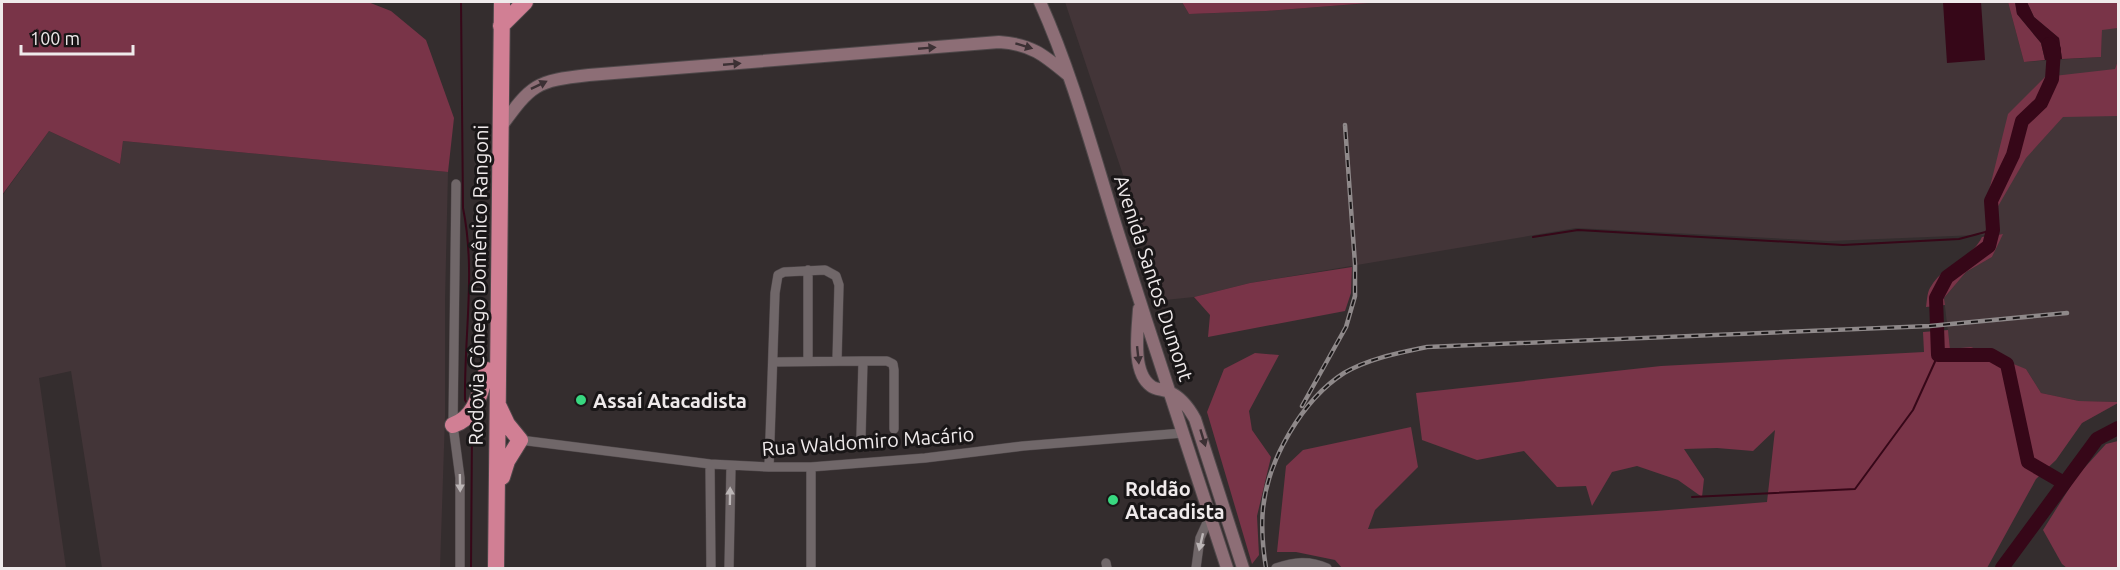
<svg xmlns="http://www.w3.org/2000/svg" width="2120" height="570" font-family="Ubuntu,sans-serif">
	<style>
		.built { fill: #433538 }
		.green { fill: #793448 }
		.water { fill: #360718 }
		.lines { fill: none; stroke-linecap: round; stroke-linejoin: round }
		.stream { stroke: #360718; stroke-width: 2 }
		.river { stroke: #360718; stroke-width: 14 }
		.minor-casing { stroke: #4f484a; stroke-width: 10 }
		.secondary-casing { stroke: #4f484a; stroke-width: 14 }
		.motorway-casing { stroke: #4f484a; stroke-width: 18 }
		.minor { stroke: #706769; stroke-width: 9 }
		.secondary { stroke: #8d6e76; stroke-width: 12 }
		.motorway { stroke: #d17f94; stroke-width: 16 }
		.rail-casing { stroke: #8f898a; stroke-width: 4.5 }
		.rail { stroke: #191617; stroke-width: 2; stroke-dasharray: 7; stroke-linecap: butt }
		.oneway { fill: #3c3034 }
		.oneway2 { fill: #bcb6b7 }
		.poi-dot { fill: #38d880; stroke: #191617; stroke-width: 2 }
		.labels { text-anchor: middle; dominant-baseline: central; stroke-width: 6; stroke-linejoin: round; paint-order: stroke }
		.street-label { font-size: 20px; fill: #efeaeb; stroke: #191617 }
		.poi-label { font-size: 20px; font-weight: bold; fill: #efeaeb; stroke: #191617; text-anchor: start }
	</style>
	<rect width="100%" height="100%" fill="#342d2e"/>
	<path class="built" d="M1065,2H1182L1189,14L1266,11L1382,2H2008L2024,62L2101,57L2102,29L2118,28V402L2079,401L2041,393L2026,369L1950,349L1944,298L1966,272L1992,257L2002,234L1829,241L1576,228L1250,283L1194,297L1165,300Z
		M49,131L120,164L123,141L448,172L445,301V417L440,568H102L71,371L39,378L66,568H2V196Z"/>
	<path class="green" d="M2,2H368L391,11L426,40L454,118L448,172L123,141L120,164L49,131L2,195Z
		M1182,2H1382L1266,11L1189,14Z
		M2008,2H2015L2017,14L2041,43L2045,60L2024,62Z
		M2027,2H2118V28L2102,30L2101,57L2062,59L2059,38L2034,17Z
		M2118,61V116L2063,117L2026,158L1997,208L1985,207L2008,114L2045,77L2115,69Z
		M2003,234L1992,257L1966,272L1944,298L1945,305L1926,307C1927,301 1927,293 1930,288C1942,265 1971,260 1982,237Z
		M1352,267L1351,293L1345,311L1208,337L1210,315L1194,297L1250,283Z
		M1948,330L1950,349L1971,347L2026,369L2041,393L2079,401L2118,402V403L2082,423L2056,460L2036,479L1987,568H1342L1335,560L1296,552H1277L1286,466L1303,450L1411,427L1418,467L1375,510L1368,529L1656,511L1767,502L1775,430L1753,451L1717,448L1684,449L1704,479L1702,497L1678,480L1637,466L1612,472L1592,506L1586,486L1557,487L1524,451L1477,460L1422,440L1416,393L1661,366L1924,352L1923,332Z
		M1255,353L1279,355L1249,411L1252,430L1271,457L1257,516L1259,555L1252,564L1207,412L1224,369Z
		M2118,441V568H2067L2062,564L2043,530L2077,476L2106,444Z"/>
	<path class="water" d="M1943,2H1981L1985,60L1947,63Z
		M2015,2H2027L2034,17L2059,38L2062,59L2045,60L2041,43L2017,14Z"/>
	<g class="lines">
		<path class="stream" d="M461,2L463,208C476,271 464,336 465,400L468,405
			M1533,237L1578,230L1843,245L1959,239L1993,230
			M1692,497L1855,489L1913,410L1938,355
			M471,568L472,427L475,419"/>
		<path class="river" d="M2049,44L2054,50L2052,79L2041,103L2022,121L2013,155L1991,201L1993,230L1989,246L1947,277L1936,298L1938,355H1991L2007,364L2028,462L2064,483
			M2002,568L2097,439L2118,428"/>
		<g class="minor-casing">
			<path id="minor" d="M456,184L453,425L460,478V568
				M808,361V270
				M863,361H887L893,364L894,370V429
				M773,362L863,361L861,436
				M520,440L710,464L769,467H811L925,458L1023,446L1183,433
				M710,464L711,568
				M769,467L775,293L778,275L784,272L825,270L836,276L839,285L837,360
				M811,467V568
				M1106,563L1107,568
				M729,568L731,466
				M1196,568L1200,538L1210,516
				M1276,568C1294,562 1309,560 1327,568"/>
		</g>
		<g class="secondary-casing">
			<path id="secondary" d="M1040,2C1074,78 1095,160 1120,239C1155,349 1191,459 1227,568
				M500,128C532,84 535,81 589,75L999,42C1031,44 1044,55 1068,75
				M1139,309C1138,329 1131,372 1151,386C1156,390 1163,389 1169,392C1181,397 1189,408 1195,419L1243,568"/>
		</g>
		<g class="motorway-casing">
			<path id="motorway" d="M501,26L525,2
				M499,407L507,424L520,440L507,461L502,477
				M453,425C477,417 480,391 487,370
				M496,568L502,2"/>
		</g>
		<use href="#minor" class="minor"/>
		<use href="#secondary" class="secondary"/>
		<use href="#motorway" class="motorway"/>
		<g class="rail-casing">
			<path id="rail" d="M1302,406L1346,327L1355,296V264L1345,125
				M1266,568C1263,549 1261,528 1263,508C1268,460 1302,400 1344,373C1370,358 1399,353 1427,347L1930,326L2067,313"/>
		</g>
		<use href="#rail" class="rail"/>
	</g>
	<defs><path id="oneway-solid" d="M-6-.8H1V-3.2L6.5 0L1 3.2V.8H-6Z" transform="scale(1.5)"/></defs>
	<g class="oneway">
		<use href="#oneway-solid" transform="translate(1024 46) rotate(17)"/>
		<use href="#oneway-solid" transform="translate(927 48) rotate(-5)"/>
		<use href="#oneway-solid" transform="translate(732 64) rotate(-5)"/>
		<use href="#oneway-solid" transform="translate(539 85) rotate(-26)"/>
		<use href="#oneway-solid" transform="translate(1138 355) rotate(84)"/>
		<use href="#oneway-solid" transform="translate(1203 438) rotate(73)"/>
	</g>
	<g class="oneway2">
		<use href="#oneway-solid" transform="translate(460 483) rotate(89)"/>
		<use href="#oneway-solid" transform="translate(730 496) rotate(-89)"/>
		<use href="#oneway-solid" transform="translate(1201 542) rotate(103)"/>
	</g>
	<g class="poi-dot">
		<circle cx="581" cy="400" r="6"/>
		<circle cx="1113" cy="500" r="6"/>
	</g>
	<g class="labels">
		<g class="street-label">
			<text transform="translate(1154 278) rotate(72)">Avenida Santos Dumont</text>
			<text transform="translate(478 285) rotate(-89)">Rodovia Cônego Domênico Rangoni</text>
			<text transform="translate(868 441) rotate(-4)">Rua Waldomiro Macário</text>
		</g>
		<g class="poi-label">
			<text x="593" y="400">Assaí Atacadista</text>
			<text x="1125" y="488">Roldão<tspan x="1125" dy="23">Atacadista</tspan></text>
		</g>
	</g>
	<rect width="2120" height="570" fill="none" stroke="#efeaeb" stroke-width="6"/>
	<path d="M21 45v9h112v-9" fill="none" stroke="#efeaeb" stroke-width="3"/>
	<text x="30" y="45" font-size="18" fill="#efeaeb" stroke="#191617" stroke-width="4.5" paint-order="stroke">100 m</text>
</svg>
